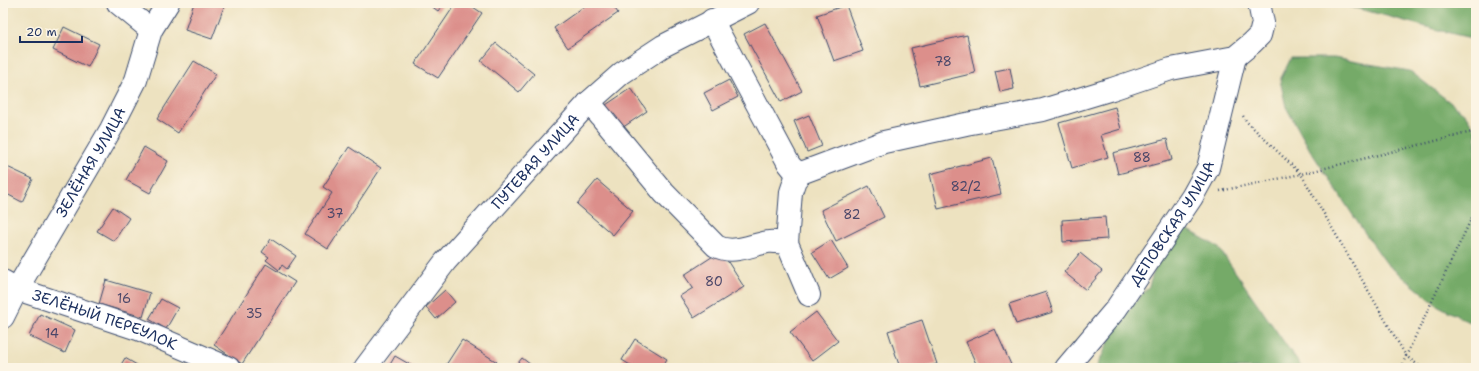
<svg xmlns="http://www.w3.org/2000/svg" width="1479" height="371" font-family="'Shantell Sans',sans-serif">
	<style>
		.forest { fill: #74aa68; stroke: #486c63 }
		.building { fill: #dc8f8b }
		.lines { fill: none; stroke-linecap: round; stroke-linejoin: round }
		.minor-casing { stroke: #3a4a6d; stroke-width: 24 }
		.path { stroke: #3a4a6d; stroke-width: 2.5; stroke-dasharray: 1 3; stroke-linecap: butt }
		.minor { stroke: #fff; stroke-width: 22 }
		.labels { text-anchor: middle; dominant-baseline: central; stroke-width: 3; stroke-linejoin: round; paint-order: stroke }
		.number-label { font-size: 13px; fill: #4b4769 }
		.street-label { font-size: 15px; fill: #1b2f5e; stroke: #fcf5e5 }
	</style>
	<rect width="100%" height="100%" fill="#fcf5e5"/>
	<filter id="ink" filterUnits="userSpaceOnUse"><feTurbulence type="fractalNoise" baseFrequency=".025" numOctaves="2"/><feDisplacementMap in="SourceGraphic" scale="8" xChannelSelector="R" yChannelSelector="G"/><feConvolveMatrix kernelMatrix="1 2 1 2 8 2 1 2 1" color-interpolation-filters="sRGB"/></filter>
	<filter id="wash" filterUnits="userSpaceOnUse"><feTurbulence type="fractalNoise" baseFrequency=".012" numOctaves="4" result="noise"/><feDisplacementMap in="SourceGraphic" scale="16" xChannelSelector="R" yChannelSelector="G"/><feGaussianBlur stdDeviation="0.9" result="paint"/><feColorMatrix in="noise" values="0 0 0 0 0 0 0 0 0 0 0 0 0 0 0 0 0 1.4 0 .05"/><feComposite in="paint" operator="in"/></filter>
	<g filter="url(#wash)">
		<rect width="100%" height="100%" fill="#ede2c0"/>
		<path class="forest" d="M1331,3H1476V39C1427,29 1380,12 1331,3Z
			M1291,58H1334L1410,71L1465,114L1476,131V326L1437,305L1387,264L1362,229L1310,150L1286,107L1280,80Z
			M1185,228L1218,247L1302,368H1096L1119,321L1149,286L1164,240Z"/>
		<g id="blocks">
			<path class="building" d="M194,3L225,4L212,39L185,30Z
				M427,3H444L438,11Z
				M456,3H467L482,13L438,78L415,64Z
				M589,3H611L618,13L568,48L554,28Z
				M846,5L863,51L834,61L817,15Z
				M765,23L802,91L781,102L744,34Z
				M64,27L99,44L88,67L53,50Z
				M967,35L975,73L920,86L911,48Z
				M496,43L534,74L519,92L481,61Z
				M194,61L216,74L178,133L157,119Z
				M1010,68L1014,89L1000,92L995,71Z
				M729,80L738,97L713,110L704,93Z
				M631,88L647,111L616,132L600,109Z
				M1115,107L1121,129L1101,135L1108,157L1072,168L1059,123Z
				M809,115L822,146L807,152L794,121Z
				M1167,139L1172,160L1118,174L1113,153Z
				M144,147L168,161L150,193L126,180Z
				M349,147L381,168L328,249L305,234L332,193L323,187Z
				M992,158L1001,194L938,209L930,174Z
				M3,165L33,179L22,202L3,192Z
				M597,180L633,211L613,235L577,204Z
				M869,186L884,217L836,241L821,210Z
				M113,207L129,218L114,241L97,231Z
				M1105,217L1107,239L1063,242L1062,220Z
				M271,239L296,256L287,269L282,265L279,270L266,260L269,257L262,252Z
				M831,240L848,268L829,279L812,252Z
				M721,251L744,287L694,318L680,296L693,288L684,275Z
				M1080,253L1102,271L1086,290L1064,272Z
				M266,264L295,282L242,364L214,345Z
				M106,280L150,293L143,317L99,304Z
				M445,290L455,302L436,319L426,307Z
				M1046,292L1053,312L1016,324L1009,304Z
				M161,299L178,308L166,329L149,319Z
				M816,312L838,341L812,361L790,332Z
				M40,314L75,330L65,353L29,336Z
				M922,320L937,364L924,368H900L888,331Z
				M995,329L1012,367L1009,368H978L966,342Z
				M635,339L667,359L661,368H635L622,360Z
				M462,340L497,362L494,368H444Z
				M395,356L416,368H388Z
				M125,358L142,368H119Z
				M522,358L535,368H514Z"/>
		</g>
	</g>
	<g filter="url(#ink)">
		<use href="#blocks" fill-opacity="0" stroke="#3a4a6d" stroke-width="1"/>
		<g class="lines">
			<g class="minor-casing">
				<g id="minor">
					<path d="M118,3L151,30"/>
					<path d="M712,20L789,164L793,169L801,173"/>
					<path d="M589,102L664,193L716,246C733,255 750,245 768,242C774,241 781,243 787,243"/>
					<path id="s1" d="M3,281L17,289L138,329L229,368"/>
					<path d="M809,295L787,243L791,192L795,180L801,173L884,142L966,124L1043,110L1112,89L1171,69L1235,57L1252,43L1260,35L1263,23L1259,3"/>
					<path id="s2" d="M3,317L17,289L111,129L136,80L151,30L168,3"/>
					<path id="s3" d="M365,368L445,262L589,102L622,73L663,46L748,3"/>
					<path id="s4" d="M1066,368L1116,309L1192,197L1208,168L1235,57"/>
				</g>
			</g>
			<path class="path" d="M1243,116L1247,122L1301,174L1406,356L1401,368
				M1220,191L1301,174L1476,131
				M1422,368L1406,356L1476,209"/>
			<use href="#minor" class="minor"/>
		</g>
	</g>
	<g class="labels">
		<g class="number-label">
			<text x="943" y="61">78</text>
			<text x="1142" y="157">88</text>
			<text x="966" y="186">82/2</text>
			<text x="335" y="213">37</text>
			<text x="852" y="214">82</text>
			<text x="714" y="281">80</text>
			<text x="124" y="298">16</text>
			<text x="254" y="313">35</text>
			<text x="52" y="333">14</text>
		</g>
		<g class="street-label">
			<text stroke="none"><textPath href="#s3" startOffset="268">ПУТЕВАЯ УЛИЦА</textPath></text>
			<text stroke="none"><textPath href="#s2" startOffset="178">ЗЕЛЁНАЯ УЛИЦА</textPath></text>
			<text stroke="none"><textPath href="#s4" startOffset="180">ДЕПОВСКАЯ УЛИЦА</textPath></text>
			<text stroke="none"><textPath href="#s1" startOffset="109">ЗЕЛЁНЫЙ ПЕРЕУЛОК</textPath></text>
		</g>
	</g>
	<rect width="1479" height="371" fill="none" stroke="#fcf5e5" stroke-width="16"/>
	<path d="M20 36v6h62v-6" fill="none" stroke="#1b2f5e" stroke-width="2"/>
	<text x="26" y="36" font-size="12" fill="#1b2f5e" stroke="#fcf5e5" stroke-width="3" paint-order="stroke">20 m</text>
</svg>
